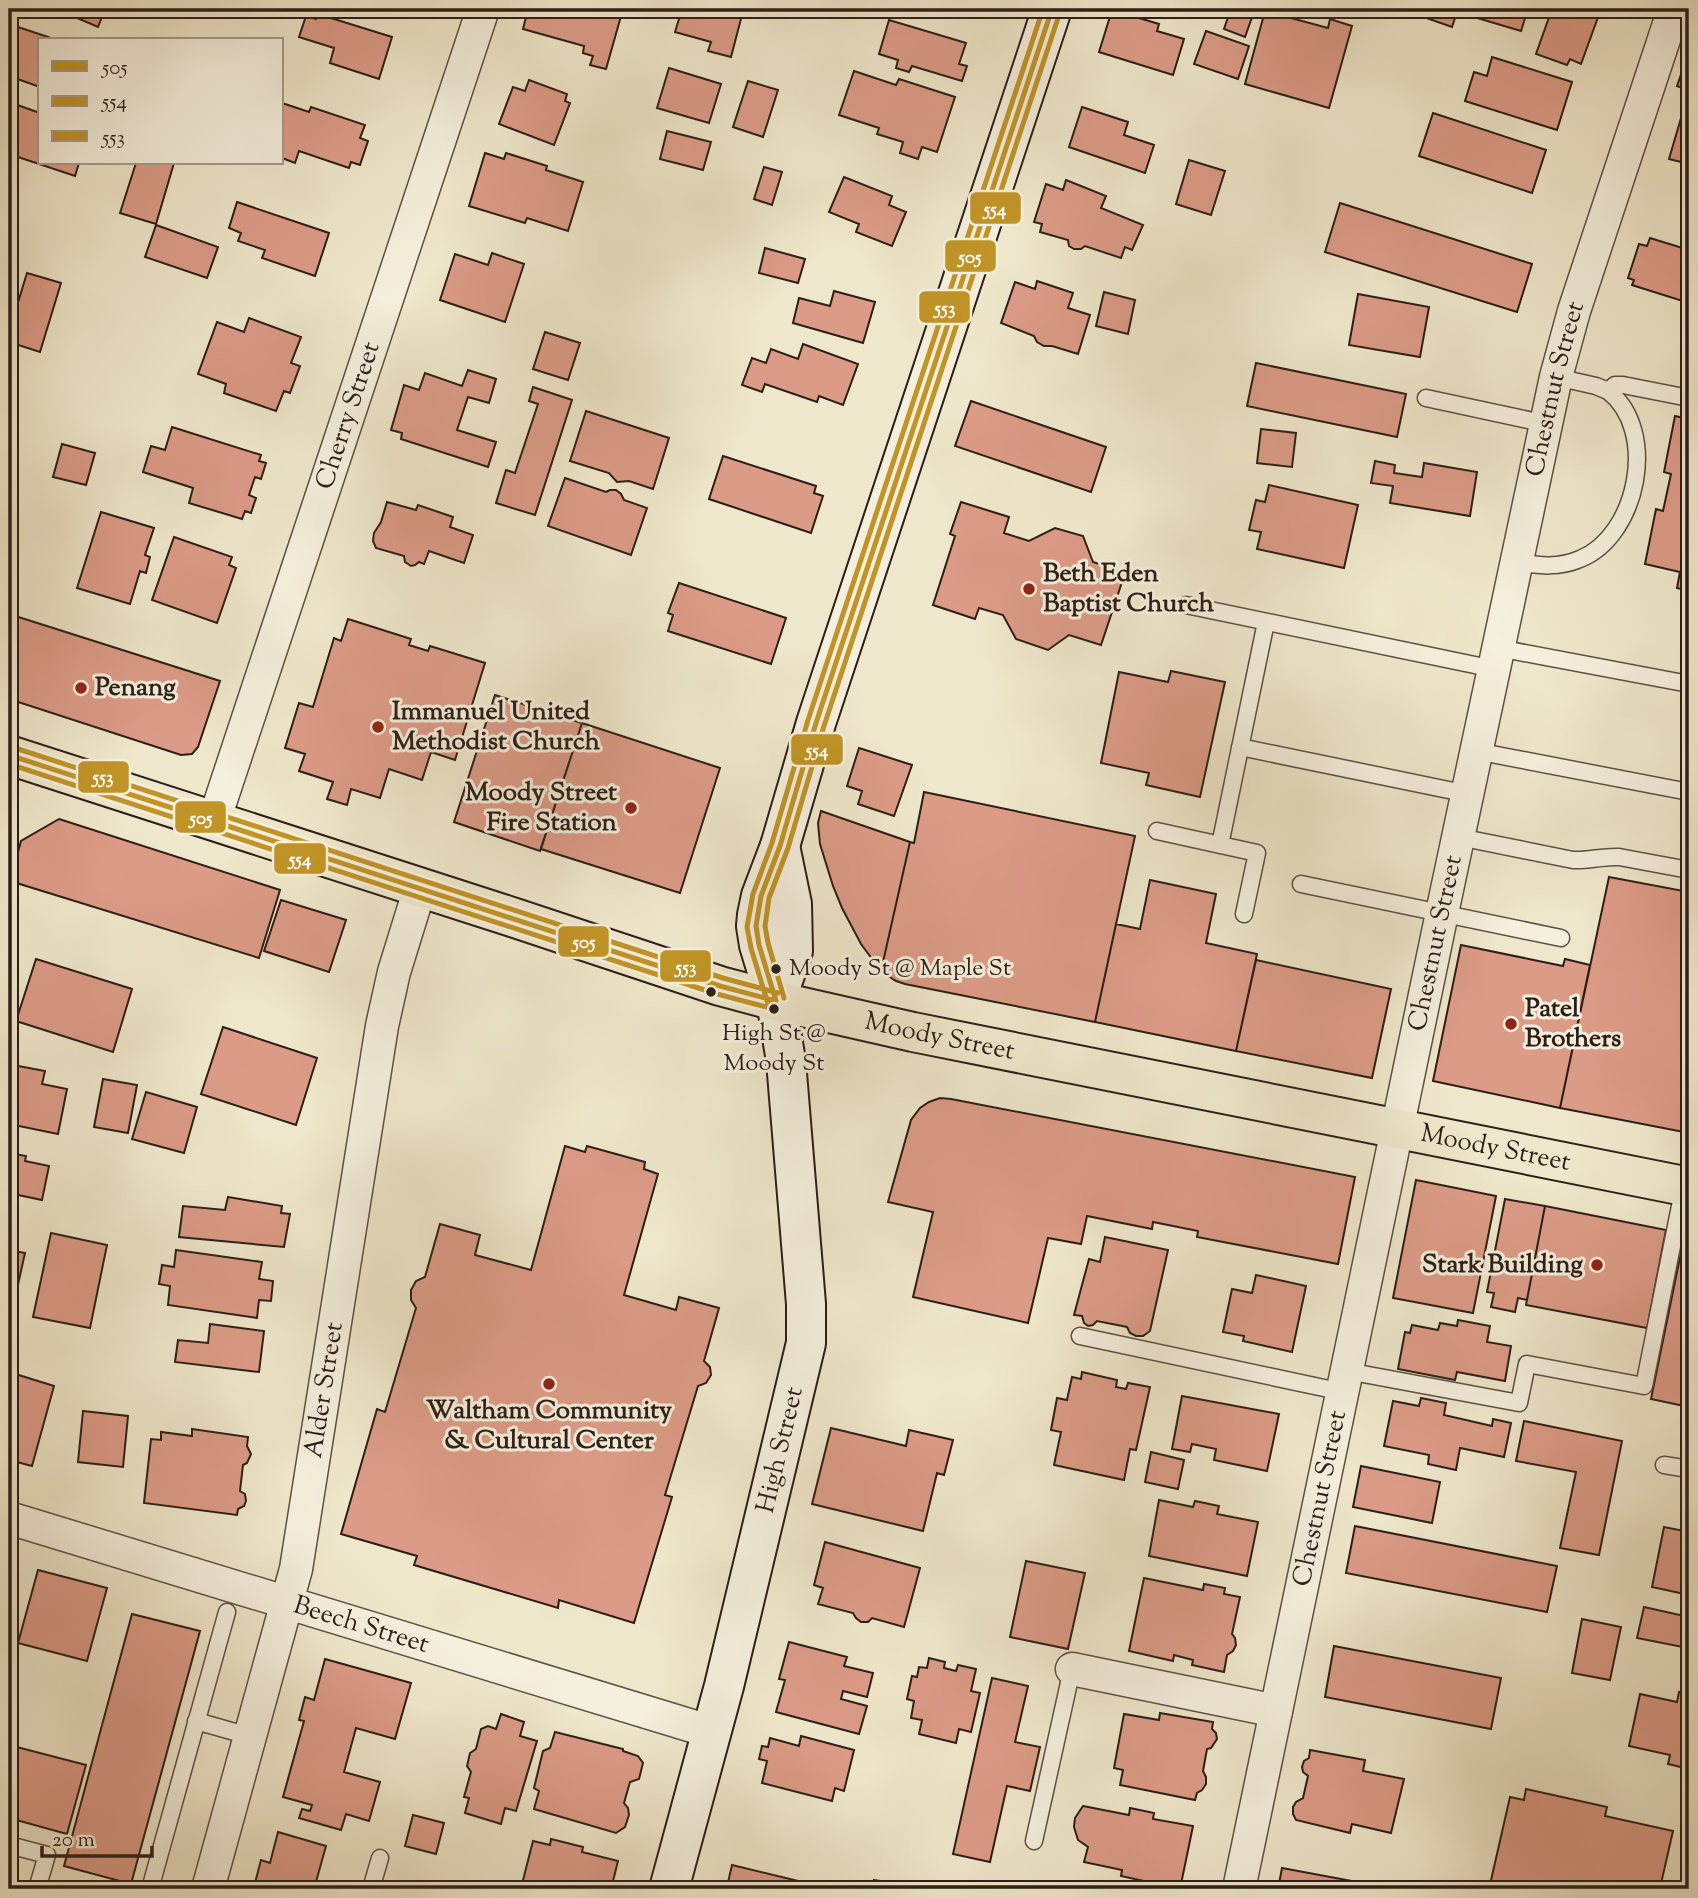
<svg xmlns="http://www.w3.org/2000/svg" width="1698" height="1898" font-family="'Sorts Mill Goudy',serif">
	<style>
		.building { fill: #dc9b87; stroke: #2c1e17; stroke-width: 2 }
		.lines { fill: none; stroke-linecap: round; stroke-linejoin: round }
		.lane-casing { stroke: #5d5044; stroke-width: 19 }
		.street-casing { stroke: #5d5044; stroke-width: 35 }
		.secondary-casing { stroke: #2c1e17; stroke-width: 42 }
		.primary-casing { stroke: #2c1e17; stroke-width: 42 }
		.lane { stroke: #f5efdd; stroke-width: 16 }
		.street { stroke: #f5efdd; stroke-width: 32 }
		.secondary { stroke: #f5efdd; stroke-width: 38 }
		.primary { stroke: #efe7cb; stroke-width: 38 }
		.bus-1-casing { stroke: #f5efdd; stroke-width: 10 }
		.bus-2-casing { stroke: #f5efdd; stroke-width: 10 }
		.bus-3-casing { stroke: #f5efdd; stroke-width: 10 }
		.bus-1 { stroke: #c09426; stroke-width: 5 }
		.bus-2 { stroke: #c09426; stroke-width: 5 }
		.bus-3 { stroke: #c09426; stroke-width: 5 }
		.poi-dot { fill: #8f2418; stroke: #f5efdd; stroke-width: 2.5 }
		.bus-dot { fill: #2c1e17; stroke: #f5efdd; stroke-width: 2.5 }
		.labels { text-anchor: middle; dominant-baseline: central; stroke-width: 6; stroke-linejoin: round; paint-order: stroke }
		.bus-label { font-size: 24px; fill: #2c1e17; stroke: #f5efdd; text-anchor: start }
		.street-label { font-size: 26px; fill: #2c1e17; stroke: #f5efdd }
		.poi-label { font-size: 26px; font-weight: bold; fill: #2c1e17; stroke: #f5efdd; text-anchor: start }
		.line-badge { stroke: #f5efdd; stroke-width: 2.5 }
		.badge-label { font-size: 19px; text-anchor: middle; font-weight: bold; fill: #fff }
	</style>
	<rect width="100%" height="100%" fill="#efe7cb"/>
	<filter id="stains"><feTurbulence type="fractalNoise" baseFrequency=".00286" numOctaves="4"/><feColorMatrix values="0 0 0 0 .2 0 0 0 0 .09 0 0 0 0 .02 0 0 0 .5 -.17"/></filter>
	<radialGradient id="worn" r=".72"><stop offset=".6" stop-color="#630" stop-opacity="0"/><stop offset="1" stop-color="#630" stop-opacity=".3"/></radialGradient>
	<path class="building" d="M81,9H105L98,27L77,18Z
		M528,9H623L606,69L590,65L593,56L583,53L584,46L523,29Z
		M682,9H734L743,11L731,57L708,51L711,42L675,32Z
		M1231,9H1255L1245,37L1224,29Z
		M1410,9H1458L1452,27L1409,12Z
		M1476,9H1528L1521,31L1474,17Z
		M1552,9H1601L1581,64L1570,59L1567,65L1536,54Z
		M1112,10L1159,24L1157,31L1184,39L1173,75L1099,52Z
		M1265,11L1328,28L1330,19L1352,26L1329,108L1245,84Z
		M318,14L392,37L379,79L330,63L334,48L299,37L306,16L316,19Z
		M889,20L966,43L959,64L967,66L962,81L912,66L909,72L896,68L898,60L879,54Z
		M9,24L57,40H40V87L9,76Z
		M1206,31L1249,46L1238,79L1194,64Z
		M1689,51V90L1677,86Z
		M1492,57L1572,82L1557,130L1465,101L1474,72L1487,76Z
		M669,68L721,84L709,123L657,108Z
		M854,71L896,85L899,79L955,97L937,152L922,147L918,159L900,153L903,142L877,134L879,128L839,115Z
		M529,80L567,94L565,101L570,103L554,145L499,124L513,87L525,91Z
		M748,81L778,90L763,137L733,127Z
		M1686,101L1689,102V164L1669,159Z
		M9,102L40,113V163H79L75,176L9,154Z
		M282,103L309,112L311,107L365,125L360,138L368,141L360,165L351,162L349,168L299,151L295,163L282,158Z
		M1082,107L1128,122L1124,135L1154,145L1145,173L1069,147Z
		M1433,113L1546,150L1532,193L1419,156Z
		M667,131L711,142L703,170L660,159Z
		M485,153L504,159L506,153L547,166L546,170L583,182L568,231L527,218L525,223L469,206Z
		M1189,160L1225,171L1211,215L1176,204Z
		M136,163H174L156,224L120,213Z
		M764,167L782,172L772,205L754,199Z
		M844,177L892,196L889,205L906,212L892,246L856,232L859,224L829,212Z
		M1066,180L1106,196L1101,208L1143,225L1132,250L1125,247L1121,258L1085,246L1081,249H1074L1069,246L1068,240L1040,232L1042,224L1034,222L1046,184L1063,190Z
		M237,202L329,233L315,276L262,258L265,250L238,241L241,233L229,228Z
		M1340,203L1532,264L1517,312L1325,252Z
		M156,225L218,247L207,278L145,257Z
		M1650,238L1689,250V307L1686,302L1632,285L1634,280L1628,278L1639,244L1647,246Z
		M765,248L805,259L798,283L759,273Z
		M492,253L524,264L505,322L440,300L455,254L488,265Z
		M27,273L61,283L40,352L9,342V332Z
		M1037,281L1073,293L1068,308L1090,315L1078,354L1052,346H1044L1037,342L1034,336L1001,323L1015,282L1035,289Z
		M834,291L875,302L863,343L793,323L799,298L830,306Z
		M1104,292L1135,300L1128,334L1096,326Z
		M1358,294L1429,307L1420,357L1349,345Z
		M249,318L301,337L291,363L300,366L290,393L284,391L276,411L224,393L226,384L198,374L217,322L244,332Z
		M545,332L580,343L568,380L533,369Z
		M803,344L858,364L843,405L819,396L817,402L765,384L762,392L742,385L752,358L766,363L771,349L798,359Z
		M1256,363L1406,394L1397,437L1247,406Z
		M468,370L496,379L489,403L468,397L457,430L496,442L488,467L401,439L402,433L391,430L404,385L419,390L425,373L462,386Z
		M533,387L572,400L535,515L496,503L506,470L515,473L538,404L529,401Z
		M971,401L1106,447L1091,492L955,446Z
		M586,411L669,438L653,489L629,481L617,482L609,473L570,461Z
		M1675,416L1689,419V591L1677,588L1680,572L1645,564L1656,509L1663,511L1671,474L1664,472Z
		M172,427L261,455L259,461L266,463L261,479L255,477L249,495L256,498L251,513L245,511L242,519L189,503L193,488L143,472L151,446L165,450Z
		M1261,429L1296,433L1292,467L1257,463Z
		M62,444L95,453L86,485L53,477Z
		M723,456L816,486L814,493L823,496L811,533L709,499Z
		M1375,461L1395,465L1394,473L1422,477L1424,463L1477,472L1470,516L1390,503L1393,486L1371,483Z
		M565,478L606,492L610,490H616L621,494L624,500L647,508L631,555L548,526Z
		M1269,485L1358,505L1344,568L1257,549L1261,532L1249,530L1256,500L1265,502Z
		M387,502L416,510L418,505L453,517L450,527L473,535L464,563L429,551L424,564L419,562L415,565L411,566L405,562L404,556L376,548L373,541L374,533L381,522Z
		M961,502L1009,517L1004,533L1029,541L1055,528L1083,536L1093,562L1125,573L1101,645L1069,635L1048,650L1016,639L1003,615L979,608L975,619L933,605L955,536L950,534Z
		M101,512L154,528L145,555L150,557L146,573L140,571L130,604L77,588Z
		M174,537L232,557L229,565L236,568L217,623L152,600Z
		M679,583L786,618L771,664L668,631L673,615L668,613Z
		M9,614L220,681L198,747L192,754L181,755L9,699Z
		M348,619L411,639L409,645L428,651L430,646L485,663L455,760L431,752L422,780L389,769L380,798L351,789L347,805L327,799L333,782L299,771L305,754L285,748L299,703L313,707L334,638L341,641Z
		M1171,671L1225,682L1200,797L1146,785L1149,773L1101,763L1119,672L1168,682Z
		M495,695L582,723L540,851L454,822Z
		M582,723L720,768L680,893L541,849Z
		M859,748L912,765L894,816L858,804L862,791L847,786Z
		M924,792L1135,836L1095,1022L905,984L896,981L881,971L910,842L914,843Z
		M821,811L910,842L881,971L861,944L842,908L833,886L820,844L818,823Z
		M59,819L280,890L259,958L10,881L21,841Z
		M1609,877L1689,892V1133L1560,1108Z
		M1150,880L1216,894L1206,943L1257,954L1236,1051L1095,1022L1116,924L1140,929Z
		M281,900L346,920L329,972L264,951Z
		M1461,945L1563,966L1565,959L1590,965L1560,1108L1433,1081Z
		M36,959L132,989L113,1052L16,1021Z
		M1256,960L1391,989L1372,1078L1236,1051Z
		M223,1027L317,1058L296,1125L201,1094Z
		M13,1065L45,1071L42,1084L67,1089L58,1134L9,1124V1071L12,1072Z
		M103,1079L137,1085L128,1133L94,1127Z
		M146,1092L197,1107L184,1153L132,1139Z
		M940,1098L951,1099L1355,1177L1338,1264L1197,1237L1198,1231L1153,1222L1152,1229L1087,1216L1081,1244L1048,1238L1028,1323L913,1297L933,1212L888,1202L911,1120L920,1108L929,1102Z
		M565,1146L585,1152L587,1146L645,1162L644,1169L658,1174L624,1295L676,1310L679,1297L719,1308L704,1361L710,1367L711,1375L706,1383L698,1386L665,1495L672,1497L634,1623L559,1600L558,1608L414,1565L417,1556L341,1534L377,1409L385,1412L416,1308L411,1300V1290L416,1281L425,1277L440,1224L480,1235L475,1255L531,1270Z
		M9,1153L26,1156L25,1161L49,1166L42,1200L18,1195L15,1209L9,1207Z
		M1416,1180L1496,1196L1473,1313L1393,1298Z
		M228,1197L282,1206L281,1213L290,1214L284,1247L179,1237L183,1206L225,1210Z
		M1505,1199L1545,1206L1527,1300L1518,1298L1515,1312L1491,1307L1494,1293L1487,1292Z
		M1545,1206L1666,1230L1647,1328L1526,1305Z
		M51,1233L107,1245L90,1328L33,1317Z
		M1685,1233L1689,1234V1407L1651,1399Z
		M1105,1237L1168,1250L1150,1331L1143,1336H1136L1130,1333L1127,1327L1097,1321L1093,1325L1088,1326L1084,1323L1082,1316L1074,1315L1089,1259L1100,1262Z
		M9,1250L25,1253L15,1298L9,1296Z
		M176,1250L262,1262L259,1279L273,1281L271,1301L259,1300L257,1318L168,1305L170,1286L159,1284L162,1265L174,1267Z
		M1256,1275L1306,1286L1292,1352L1243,1341L1244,1336L1223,1332L1232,1289L1252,1293Z
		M1458,1320L1490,1326L1487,1342L1511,1346L1505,1381L1457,1372L1455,1380L1398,1369L1405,1332L1410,1333L1412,1325L1438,1330L1440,1323L1457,1326Z
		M210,1324L264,1331L259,1372L175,1362L178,1340L208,1343Z
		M9,1372L54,1386L32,1466L9,1460Z
		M1082,1372L1117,1380L1116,1387L1126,1389L1128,1383L1150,1387L1136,1450L1130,1449L1124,1480L1054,1465L1061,1432L1051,1430L1057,1398L1067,1400L1072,1377L1081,1379Z
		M1182,1396L1279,1414L1267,1471L1214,1460L1216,1449L1192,1444L1190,1452L1172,1449Z
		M1421,1398L1446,1403L1444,1415L1492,1426L1493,1419L1511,1423L1504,1457L1460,1448L1456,1470L1428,1464L1429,1455L1384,1446L1393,1401L1419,1406Z
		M83,1411L128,1416L123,1467L78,1462Z
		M1524,1421L1622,1441L1599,1555L1560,1548L1576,1472L1516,1461Z
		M831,1428L906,1446L909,1430L953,1440L944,1475L937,1473L923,1531L812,1504Z
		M192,1429L248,1437L247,1446L251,1454L247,1463L243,1465L240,1491L245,1494L246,1501L244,1506L238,1509L237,1515L144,1503L151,1439L161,1440V1432L192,1436Z
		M1151,1452L1184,1460L1178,1489L1145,1482Z
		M1361,1466L1440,1482L1432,1523L1353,1507Z
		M1159,1500L1193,1507L1195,1501L1219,1506L1217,1514L1258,1522L1247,1576L1149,1556Z
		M1355,1526L1557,1566L1547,1612L1346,1573Z
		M1664,1527L1689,1532V1595L1652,1587Z
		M825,1542L920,1568L904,1627L872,1618L868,1622H861L856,1618L853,1613L818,1604L823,1588L814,1585Z
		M9,1551L17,1553L9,1585Z
		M1026,1561L1085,1573L1068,1649L1010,1637Z
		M38,1570L107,1588L87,1661L18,1643Z
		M1144,1578L1203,1590L1204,1584L1225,1588L1224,1594L1240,1597L1232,1634L1235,1638L1236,1645L1233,1651L1227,1655L1224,1672L1192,1665L1193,1660L1174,1655L1173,1661L1129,1651Z
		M1644,1607L1689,1617V1659L1686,1658L1688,1648L1637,1638Z
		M132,1614L200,1631L131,1884L64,1866Z
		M1582,1619L1621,1627L1610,1680L1572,1673Z
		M789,1642L847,1657L844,1666L873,1673L867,1697L843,1691L841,1699L867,1706L859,1734L776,1712L785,1680L779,1679Z
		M1334,1646L1501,1678L1491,1729L1325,1697Z
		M929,1658L945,1662L944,1668L956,1671L958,1665L976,1669L971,1691L980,1693L971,1732L959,1729L956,1743L919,1734L922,1720L911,1718L914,1701L907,1699L912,1676L917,1677L919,1667L927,1668Z
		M325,1659L411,1683L395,1739L356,1728L344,1772L380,1782L369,1821L346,1814L341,1830L299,1818L302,1809L310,1811L312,1805L283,1797L304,1721L299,1720L305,1697L314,1700Z
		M992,1678L1028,1686L1015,1742L1040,1747L1030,1791L1007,1786L990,1862L953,1854Z
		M1679,1692L1689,1694V1769L1668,1764L1670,1755L1629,1746L1640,1694L1677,1702Z
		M1160,1713L1213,1722L1212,1729L1216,1733L1217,1739L1211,1748L1207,1749L1203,1771L1206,1777V1784L1202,1790L1197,1793L1195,1800L1120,1785L1123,1770L1114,1768L1124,1714L1159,1720Z
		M501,1714L524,1722L520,1736L537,1741L516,1811L505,1808L501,1824L465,1813L469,1798L464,1797L471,1772L467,1766L470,1753L476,1749L481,1729L488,1726L496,1729Z
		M555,1732L623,1749V1751L638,1756L643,1763L639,1779L630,1782L624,1803L628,1808L629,1815L625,1827L616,1833L534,1809L539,1791L534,1788L543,1751L550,1748Z
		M801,1736L854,1750L844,1791L835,1788L832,1801L762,1783L767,1761L759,1759L762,1746L768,1747L770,1738L799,1746Z
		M9,1745L86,1765L67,1834L9,1818Z
		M1310,1750L1365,1760L1363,1771L1404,1779L1391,1833L1352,1824L1350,1833L1296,1820L1293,1814V1807L1296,1802L1303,1798L1308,1776L1303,1772L1302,1767L1304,1761L1309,1758Z
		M1526,1789L1607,1807L1605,1816L1673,1831L1660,1888L1665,1889H1489L1510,1797L1524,1800Z
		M1083,1806L1129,1815L1130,1808L1154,1813L1153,1819L1193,1826L1180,1889L1121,1876L1122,1870L1084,1862L1088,1847L1078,1840L1074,1827L1075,1818Z
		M413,1815L444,1823L436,1854L405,1846Z
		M278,1832L326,1846L314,1889H261L262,1886L255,1883L261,1860L270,1863Z
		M551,1839L583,1847L582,1852L618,1861L611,1889H527L521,1888L533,1841L550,1845Z
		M732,1865L823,1887L822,1889H718L719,1886L727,1887Z
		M1282,1868L1352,1881L1351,1889H1278Z
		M874,1880L893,1883L892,1889H872Z"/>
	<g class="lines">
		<g class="lane-casing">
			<path id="lane" d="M1556,377L1596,386L1608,391L1615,385H1623L1689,398
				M1426,398L1547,424
				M1517,562C1540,566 1559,568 1580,559C1638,536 1659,430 1608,391
				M1186,605L1494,669
				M1498,648L1689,684
				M1240,747L1468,794
				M1476,751L1689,792
				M1157,831L1257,853L1244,914
				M1459,837L1573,860C1588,861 1603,856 1619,857L1689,870
				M1220,845L1266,622
				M1301,884L1561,938
				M1080,1336L1343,1392
				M1347,1371L1519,1403L1527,1364L1644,1386L1684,1186
				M1664,1465L1689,1469
				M196,1721L249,1736
				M1034,1841L1072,1669
				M9,1845L47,1855L37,1889
				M150,1889L227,1612
				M371,1889L380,1858"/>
		</g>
		<g class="street-casing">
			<g id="street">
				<path id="s1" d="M214,821L483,9"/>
				<path id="s2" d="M9,1518L712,1732"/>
				<path d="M1072,1669L1276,1711"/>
				<path id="s3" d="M208,1889L296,1569L382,1026L394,972L420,888"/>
				<path id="s4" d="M1239,1889L1442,913L1556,377L1574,311L1674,9"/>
			</g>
		</g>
		<g class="secondary-casing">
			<g id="secondary">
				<path d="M776,1001L793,951L792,904L780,846"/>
				<path id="s5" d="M669,1889L724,1686L806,1343V1304L786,1061L776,1001L759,945L756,926L757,915L761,896L780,846L816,723L1052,9"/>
			</g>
		</g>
		<g class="primary-casing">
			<g id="primary">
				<path id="s6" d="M9,755L515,918L720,986L776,1001L913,1032L1689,1187"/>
			</g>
		</g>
		<use href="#lane" class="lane"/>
		<use href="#street" class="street"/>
		<use href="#secondary" class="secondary"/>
		<use href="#primary" class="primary"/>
		<g class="bus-1-casing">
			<path id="bus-1" d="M9,755L720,986L776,1001
				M776,1001L759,945L756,926L761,896L780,846L816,723L1052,9"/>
		</g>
		<g class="bus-2-casing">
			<path id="bus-2" d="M9,764L717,994L774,1009
				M784,998L768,943L765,926L769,898L788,848L824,726L1060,12"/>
		</g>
		<g class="bus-3-casing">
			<path id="bus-3" d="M12,747L723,978L778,993
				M768,1004L751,948L747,927L753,894L772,843L808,720L1043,9"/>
		</g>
		<use href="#bus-1" class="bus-1"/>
		<use href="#bus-2" class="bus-2"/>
		<use href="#bus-3" class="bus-3"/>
	</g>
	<g class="poi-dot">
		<circle cx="1029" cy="589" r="7"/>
		<circle cx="81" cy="688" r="7"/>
		<circle cx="378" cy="727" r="7"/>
		<circle cx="631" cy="808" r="7"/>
		<circle cx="1511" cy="1024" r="7"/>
		<circle cx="1597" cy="1265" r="7"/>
		<circle cx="549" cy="1384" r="7"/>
	</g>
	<g class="bus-dot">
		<circle cx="776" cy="969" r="6"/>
		<circle cx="711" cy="992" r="6"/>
		<circle cx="774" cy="1009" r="6"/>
	</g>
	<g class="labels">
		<g class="bus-label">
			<text x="789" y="969">Moody St @ Maple St</text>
			<text x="774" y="1034" text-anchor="middle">High St @<tspan x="774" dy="30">Moody St</tspan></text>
		</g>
		<g class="street-label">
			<text stroke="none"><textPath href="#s4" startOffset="1533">Chestnut Street</textPath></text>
			<text stroke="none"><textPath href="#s1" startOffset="427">Cherry Street</textPath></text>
			<text stroke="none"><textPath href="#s4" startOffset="966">Chestnut Street</textPath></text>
			<text stroke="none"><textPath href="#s6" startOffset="973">Moody Street</textPath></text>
			<text stroke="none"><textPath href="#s6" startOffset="1540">Moody Street</textPath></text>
			<text stroke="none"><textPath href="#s3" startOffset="513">Alder Street</textPath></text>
			<text stroke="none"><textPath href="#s5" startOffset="453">High Street</textPath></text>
			<text stroke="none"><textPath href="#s4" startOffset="399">Chestnut Street</textPath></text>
			<text stroke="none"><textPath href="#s2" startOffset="368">Beech Street</textPath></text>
		</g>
		<g class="poi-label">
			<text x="1043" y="574">Beth Eden<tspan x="1043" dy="30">Baptist Church</tspan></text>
			<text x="95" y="688">Penang</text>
			<text x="392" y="712">Immanuel United<tspan x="392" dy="30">Methodist Church</tspan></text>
			<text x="617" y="793" text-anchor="end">Moody Street<tspan x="617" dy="30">Fire Station</tspan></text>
			<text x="1525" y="1009">Patel<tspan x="1525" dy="30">Brothers</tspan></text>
			<text x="1583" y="1265" text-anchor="end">Stark Building</text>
			<text x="549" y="1411" text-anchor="middle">Waltham Community<tspan x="549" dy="30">&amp; Cultural Center</tspan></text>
		</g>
	</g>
	<g class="line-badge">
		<rect x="969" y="191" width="53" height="34" rx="7" fill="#c09426"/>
		<rect x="944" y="239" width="53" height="34" rx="7" fill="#c09426"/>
		<rect x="918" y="290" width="53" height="34" rx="7" fill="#c09426"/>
		<rect x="790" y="733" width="54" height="33" rx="7" fill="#c09426"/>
		<rect x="77" y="760" width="53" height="34" rx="7" fill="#c09426"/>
		<rect x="174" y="800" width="53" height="34" rx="7" fill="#c09426"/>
		<rect x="273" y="842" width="54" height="33" rx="7" fill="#c09426"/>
		<rect x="557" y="925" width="53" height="33" rx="7" fill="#c09426"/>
		<rect x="659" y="949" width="53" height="34" rx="7" fill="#c09426"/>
	</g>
	<g class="badge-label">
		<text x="995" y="215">554</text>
		<text x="970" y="263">505</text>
		<text x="945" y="314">553</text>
		<text x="817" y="756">554</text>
		<text x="103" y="783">553</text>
		<text x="201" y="824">505</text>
		<text x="300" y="865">554</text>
		<text x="584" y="948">505</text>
		<text x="686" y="973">553</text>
	</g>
	<rect width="1698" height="1898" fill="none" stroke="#efe7cb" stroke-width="35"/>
	<rect x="10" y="10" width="1677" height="1877" fill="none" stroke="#2c1e17" stroke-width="3.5"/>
	<rect x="18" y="18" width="1663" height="1863" fill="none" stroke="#2c1e17" stroke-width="2"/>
	<rect x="38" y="38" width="245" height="126" fill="#f5efdd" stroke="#a59b8e" stroke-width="2"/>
	<rect x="52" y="61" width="35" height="10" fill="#c09426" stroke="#a59b8e" stroke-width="2"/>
	<text x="102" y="74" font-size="21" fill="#2c1e17">505</text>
	<rect x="52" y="96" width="35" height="10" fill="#c09426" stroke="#a59b8e" stroke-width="2"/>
	<text x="102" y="108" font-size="21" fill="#2c1e17">554</text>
	<rect x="52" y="131" width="35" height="10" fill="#c09426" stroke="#a59b8e" stroke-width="2"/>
	<text x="102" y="144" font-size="21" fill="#2c1e17">553</text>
	<path d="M42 1846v10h110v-10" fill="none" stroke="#2c1e17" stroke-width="3.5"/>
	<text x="52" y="1846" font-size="21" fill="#2c1e17" stroke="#f5efdd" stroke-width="5" paint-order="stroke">20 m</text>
	<rect width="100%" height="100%" filter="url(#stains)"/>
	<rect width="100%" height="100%" fill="url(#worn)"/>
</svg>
